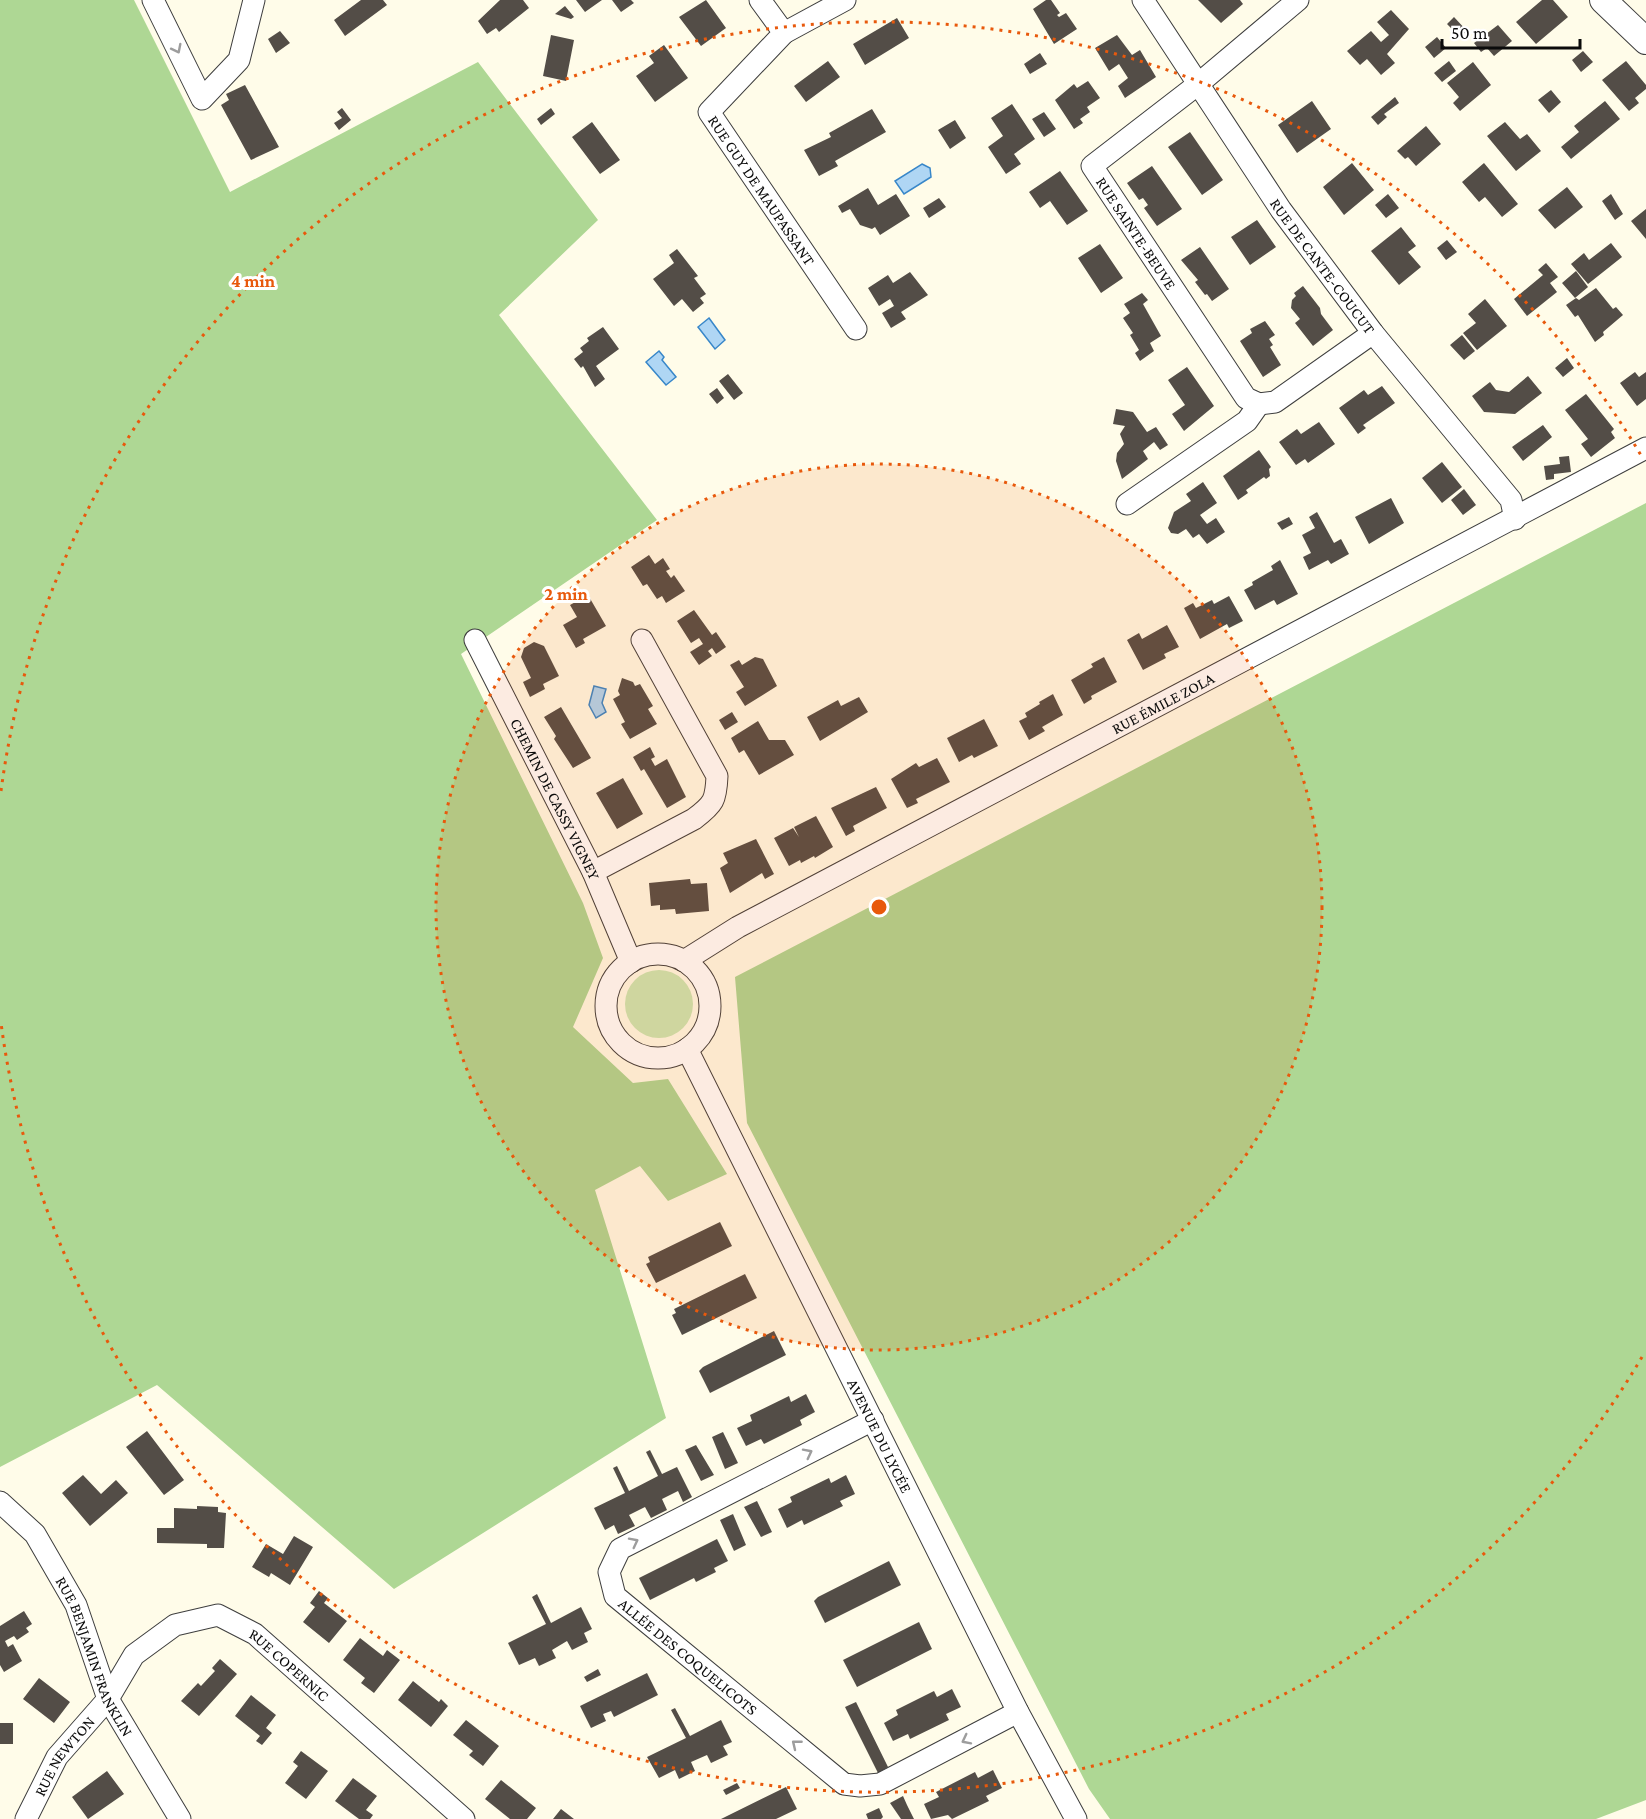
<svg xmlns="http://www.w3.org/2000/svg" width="1646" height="1819" font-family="'Crimson Pro',serif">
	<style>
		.green { fill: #cce7b4 }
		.forest { fill: #aed794 }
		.water { fill: #afd6f4; stroke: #3887c9; stroke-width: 1.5 }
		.building { fill: #534d47 }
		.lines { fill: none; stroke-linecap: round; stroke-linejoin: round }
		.minor-casing { stroke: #3e3e3e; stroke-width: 23 }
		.tertiary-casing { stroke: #3e3e3e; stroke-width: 28 }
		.minor { stroke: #fff; stroke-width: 21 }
		.tertiary { stroke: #fff; stroke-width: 26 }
		.oneway { stroke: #9d9d9d }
		.ring { fill: none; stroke: #e8590c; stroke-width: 3; stroke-dasharray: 3 6 }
		.labels { text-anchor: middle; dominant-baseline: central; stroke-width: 6; stroke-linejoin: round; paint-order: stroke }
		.street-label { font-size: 16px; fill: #0b0b0b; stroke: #fff }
		.centre { fill: #e8590c; stroke: #fff; stroke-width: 3 }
		.ring-label { font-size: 18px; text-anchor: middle; font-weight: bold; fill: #e8590c; stroke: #fff; stroke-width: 6; stroke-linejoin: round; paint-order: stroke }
	</style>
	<rect width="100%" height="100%" fill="#fffce9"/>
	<path class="green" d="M625 1004a34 34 0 1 1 68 0a34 34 0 1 1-68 0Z"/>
	<path class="forest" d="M0,0H134L230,192L478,62L598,220L499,315L657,520L461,654L583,903L603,958L573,1027L633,1083L668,1079L727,1174L668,1201L640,1166L595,1190L666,1418L394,1589L157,1385L0,1467Z
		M1646,503V1800L1596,1819H1110L1089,1789L747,1123L735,977Z"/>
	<path class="water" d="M922,164L930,168L931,177L904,194L895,181Z
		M709,318L725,340L715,349L698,327Z
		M659,351L664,357L662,360L676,377L666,385L646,362Z
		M594,686L606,689L602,703L606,712L596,718L589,705Z"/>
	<path class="building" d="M361,0H383L387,5L345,36L334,20Z
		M500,0H523L529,8L499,32L496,28L487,34L478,21Z
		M576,0H602L585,12Z
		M612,0H631L634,3L621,12Z
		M706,0L726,28L701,46L679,17Z
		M1046,0H1051L1060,13L1057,15L1059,17L1066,13L1077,29L1054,44L1033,9Z
		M1198,0H1240L1243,4L1221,23Z
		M1542,0H1553L1568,17L1536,44L1516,22Z
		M565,6L574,17L571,19L555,14Z
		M1391,10L1409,29L1387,54L1395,63L1381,75L1367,59L1360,65L1347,51L1371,31L1381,42L1389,35L1377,22Z
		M1454,17L1467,31L1460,37L1447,24Z
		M897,18L909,38L865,65L853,44Z
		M1498,25L1512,41L1494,56L1487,48L1481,52L1474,43Z
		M280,31L290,43L276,53L268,39Z
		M551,35L574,40L566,81L543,76Z
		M1117,35L1132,55L1140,50L1156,77L1125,98L1118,86L1128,78L1119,64L1109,71L1095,48Z
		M1437,37L1446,48L1434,58L1425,47Z
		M664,45L688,78L655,102L636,76L654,63L649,56Z
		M1583,51L1593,62L1581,72L1572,60Z
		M1040,53L1047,64L1030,74L1024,64Z
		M828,61L840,77L806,102L794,86Z
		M1449,61L1456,71L1442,82L1434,73Z
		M1626,61L1646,85V89L1635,98L1639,103L1629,111L1602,80Z
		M1473,62L1491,85L1460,111L1453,103L1459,97L1447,83Z
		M1088,81L1100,98L1087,107L1090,112L1080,119L1083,123L1074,129L1055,100L1074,84L1077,88Z
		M245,85L279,147L251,160L221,105L229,100L226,94Z
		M1551,90L1561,102L1549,113L1538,100Z
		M1395,97L1399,103L1384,114L1387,117L1378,125L1371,117Z
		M1312,101L1331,129L1297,153L1278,125Z
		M1605,101L1620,119L1571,159L1561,147L1579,132L1574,126Z
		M1012,104L1035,139L1014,154L1021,164L1006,174L988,147L1003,136L991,118Z
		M342,108L351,120L339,130L334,123L342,118L337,112Z
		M551,108L555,114L541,125L537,119Z
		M872,109L886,132L835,161L838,166L819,176L804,150L831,137L829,133Z
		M1044,112L1056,129L1044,137L1032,119Z
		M955,120L966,138L950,149L938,130Z
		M592,122L620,160L600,174L572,137Z
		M1505,122L1520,139L1527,134L1541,151L1516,171L1487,136Z
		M1426,126L1441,144L1416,166L1408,157L1405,159L1397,151Z
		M1190,132L1223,180L1202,195L1168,147Z
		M1352,163L1374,190L1344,215L1323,187Z
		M1484,163L1518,204L1502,217L1485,197L1479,202L1462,182Z
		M1152,166L1182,209L1157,226L1144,208L1148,205L1143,198L1139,200L1127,183Z
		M1060,171L1088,211L1067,225L1050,201L1040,208L1029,192Z
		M1567,187L1583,207L1555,229L1538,210Z
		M868,188L878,205L896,194L910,216L880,235L875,227L872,229L860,225L850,209L842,213L838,206Z
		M1388,194L1399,208L1386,218L1375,205Z
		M1611,194L1623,214L1615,220L1602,201Z
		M939,198L946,207L929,218L923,208Z
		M1646,209V239L1631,221Z
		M1257,220L1276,247L1250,265L1231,237Z
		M1401,227L1416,246L1408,252L1421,267L1399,285L1371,251Z
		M1447,240L1457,252L1446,260L1437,248Z
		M1611,243L1622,257L1588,284L1571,264L1584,253L1589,260Z
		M1100,244L1123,278L1101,293L1078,258Z
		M1200,247L1229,289L1212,301L1207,294L1205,295L1195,282L1198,280L1181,260Z
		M677,249L698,276L694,278L706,294L700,298L704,303L693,312L682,299L674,306L653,279L674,263L669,255Z
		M1546,263L1558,277L1550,283L1557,292L1527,316L1514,299L1543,275L1538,270Z
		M1576,271L1588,287L1575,298L1562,283Z
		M910,272L928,295L901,312L906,319L891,328L882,313L894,306L890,299L879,306L868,288L888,275L893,283Z
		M1303,286L1320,308L1321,314L1333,330L1313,346L1295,323L1300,319L1291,308L1292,300L1296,296L1294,293Z
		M1596,288L1613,309L1616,307L1623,315L1603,332L1604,335L1595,342L1578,315L1575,317L1566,305L1576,298L1579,300Z
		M1142,293L1148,300L1143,304L1161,336L1150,343L1154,351L1140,361L1135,353L1139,350L1130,335L1133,333L1123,318L1130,313L1124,304Z
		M1485,299L1507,326L1477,350L1463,333L1476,323L1468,314Z
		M1265,321L1275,335L1269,339L1273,345L1270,347L1281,365L1263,377L1240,341L1252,333L1250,329Z
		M603,327L619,349L596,366L605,379L595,387L583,366L581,368L574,359L583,352L580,348L589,341L587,338Z
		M1462,335L1475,351L1464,360L1450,345Z
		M1567,358L1574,368L1563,377L1555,368Z
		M1187,367L1214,406L1184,431L1172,414L1185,405L1168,380Z
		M1635,372L1639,377L1646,372V399L1637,406L1620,383Z
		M728,374L743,393L734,400L719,381Z
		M1528,376L1542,393L1515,414L1484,412L1472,396L1490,382L1496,390L1509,392Z
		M1382,386L1395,403L1363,425L1366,428L1358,434L1339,408L1364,390L1368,395Z
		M717,388L724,398L717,404L709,394Z
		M1586,394L1614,429L1611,432L1615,438L1591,457L1581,444L1588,439L1565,410Z
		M1116,409L1133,412L1147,432L1156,427L1168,445L1160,450L1154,442L1143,451L1148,459L1122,479L1116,461L1117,453L1124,444L1120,434L1125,426L1113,424Z
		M1319,422L1335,444L1308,463L1305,459L1296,465L1279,442L1297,429L1301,434Z
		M1543,425L1552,437L1523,461L1512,447Z
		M1259,450L1271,467L1269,469L1270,476L1266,479L1264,477L1246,490L1248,493L1238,500L1223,476Z
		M1569,456L1571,472L1554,474V479L1546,480L1544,466L1560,464L1559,457Z
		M1442,462L1462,487L1442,503L1422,478Z
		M1203,482L1217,503L1200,515L1207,524L1216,518L1225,532L1207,544L1199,534L1193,538L1186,529L1178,534L1171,533L1168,528L1174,512L1191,501L1186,494Z
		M1464,489L1476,505L1463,515L1451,500Z
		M1391,498L1404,523L1369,544L1355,517Z
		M1317,512L1334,543L1341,539L1349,554L1331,564L1328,560L1309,570L1303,557L1311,553L1302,535L1315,528L1309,517Z
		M1289,517L1293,524L1282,530L1277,523Z
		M649,555L655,564L663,558L670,569L666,571L671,578L674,575L685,591L666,603L662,596L657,599L647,584L643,586L631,567Z
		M1280,560L1298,594L1277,605L1274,600L1255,610L1244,590L1253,585L1252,582L1273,570L1271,566Z
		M588,595L606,626L583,639L585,643L576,648L563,625L577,617L570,605Z
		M1229,596L1243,621L1229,628L1227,624L1200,639L1184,608L1193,603L1196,608L1212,600L1214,604Z
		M694,610L712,635L716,632L726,647L716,654L712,648L708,651L712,656L699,665L690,652L703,644L699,638L691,643L677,621Z
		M1167,625L1179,647L1164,654L1166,658L1143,670L1127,640L1139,633L1142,639Z
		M534,642L544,646L559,676L543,684L545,689L530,697L523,682L531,678L521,657L524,648Z
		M755,657L763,659L777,686L745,706L736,692L744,687L730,665L739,660L742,665Z
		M1104,657L1117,682L1091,696L1092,699L1084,704L1071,680L1093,667L1091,664Z
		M622,678L633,682L635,686L640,684L653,706L648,709L657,724L630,739L621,724L625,722L613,699L620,695L618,691Z
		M1053,694L1063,715L1042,727L1045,731L1029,740L1019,721L1027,717L1025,713L1040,704L1039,702Z
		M859,697L868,712L820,741L807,717L838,700L841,706Z
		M561,707L591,758L573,768L554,739L556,736L544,717Z
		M732,712L738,722L725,730L719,720Z
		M984,719L998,746L974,758L972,755L959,762L947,738Z
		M758,721L769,740H785L794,755L759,775L744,750L739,753L731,738Z
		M650,747L655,757L651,759L655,766L667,759L686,797L667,808L644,769L641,771L633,757Z
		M937,758L950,782L916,799L918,803L907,808L891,779L916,763L919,767Z
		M623,778L643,814L617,829L596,793Z
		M876,787L887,808L853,826L855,831L846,836L831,808Z
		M816,816L833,847L815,858L814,856L801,863L800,860L789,866L774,838L793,828L799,837L794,827Z
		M756,839L774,874L765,879L762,873L730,893L720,868L728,863L723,853Z
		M690,879L691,884L707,883L709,911L676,914L675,909L660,910V905L651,906L649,883Z
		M720,1222L732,1246L656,1283L646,1264L650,1262L648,1257Z
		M745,1274L757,1298L682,1335L672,1315L676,1313L674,1309Z
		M774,1331L786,1355L710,1393L699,1371L703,1367Z
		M806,1394L815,1412L800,1420L802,1425L764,1444L761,1439L746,1446L737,1428L752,1421L750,1415L789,1396L791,1402Z
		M147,1431L184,1480L164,1495L126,1447Z
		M723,1432L738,1463L725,1469L712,1437Z
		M696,1445L714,1475L701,1481L685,1450Z
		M650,1450L662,1474L677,1467L692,1497L683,1502L678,1491L662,1499L667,1510L651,1518L645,1507L629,1515L635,1526L618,1534L614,1525L605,1530L594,1508L625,1493L613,1468L617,1466L629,1491L658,1476L646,1452Z
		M83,1475L101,1494L116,1480L128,1493L90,1526L62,1493Z
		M846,1475L855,1494L840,1501L843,1506L804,1525L802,1520L787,1528L778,1509L792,1502L790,1497L829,1478L831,1483Z
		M757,1501L772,1532L761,1537L744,1507Z
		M197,1506L218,1507V1512L226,1513L224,1548H207V1544L157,1543V1528H174V1508L197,1509Z
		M733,1514L746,1545L734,1551L720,1520Z
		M294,1536L313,1547L290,1585L271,1573L269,1577L252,1567L266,1544L283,1554Z
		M717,1539L728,1561L714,1568L716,1572L696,1582L694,1578L650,1600L639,1578Z
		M889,1561L901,1585L825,1623L814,1601L818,1597Z
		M319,1591L328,1598L324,1603L347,1621L329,1643L303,1622L315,1607L310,1603Z
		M537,1594L551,1623L581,1607L592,1629L584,1633L588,1642L572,1650L567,1641L552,1650L556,1658L539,1666L535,1658L519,1665L508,1643L546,1624L532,1597Z
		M24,1611L32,1624L26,1628L29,1632L17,1640L14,1636L5,1641L8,1647L13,1644L22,1661L4,1672L0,1665V1626Z
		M919,1622L932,1649L857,1687L843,1660Z
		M360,1638L383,1656L387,1650L400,1660L374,1693L361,1683L365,1678L343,1660Z
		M220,1659L237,1674L199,1716L181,1701L198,1683L201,1686L215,1671L212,1668Z
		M598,1669L601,1675L587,1682L584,1677Z
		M647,1673L658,1695L614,1717L611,1711L603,1714L606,1721L591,1728L580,1706Z
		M39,1678L70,1702L54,1723L23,1699Z
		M413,1681L439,1702L441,1699L448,1706L431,1727L398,1700Z
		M952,1689L961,1707L946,1714L949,1720L910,1739L908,1734L893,1741L884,1723L898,1715L896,1710L934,1691L937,1697Z
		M251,1695L276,1715L266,1728L272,1733L262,1745L256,1741L260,1736L235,1716Z
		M856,1702L888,1767L878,1773L845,1707Z
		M675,1708L690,1736L721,1720L732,1742L723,1746L728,1755L711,1763L707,1755L691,1762L695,1771L679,1779L675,1770L659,1778L647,1757L686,1738L671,1710Z
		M466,1720L499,1746L483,1766L469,1755L473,1751L453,1735Z
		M0,1723H13V1744H0Z
		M301,1751L328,1771L306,1799L285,1783L298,1766L293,1762Z
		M993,1770L1002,1788L986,1796L989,1801L952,1819L948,1815L931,1819L924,1804L939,1797L936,1792L975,1772L978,1778Z
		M107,1771L124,1794L88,1819L72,1797Z
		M353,1778L377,1796L366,1810L373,1815L370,1819H359L335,1801Z
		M501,1780L536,1808L527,1819H510L485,1799Z
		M737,1783L740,1788L726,1795L723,1790Z
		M786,1787L797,1809L776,1819H721Z
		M903,1796L907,1805L914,1819H901L890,1803Z
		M879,1808L883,1817L881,1819H868L866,1814Z
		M561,1809L574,1819H553Z"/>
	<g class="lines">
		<g class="minor-casing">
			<g id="minor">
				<path d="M153,0L202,99L239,60L254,0"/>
				<path id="s1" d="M760,0L784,33L709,112L856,329"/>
				<path id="s2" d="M1143,0L1281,210L1373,333L1511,500L1515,519"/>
				<path id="s3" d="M1298,0L1197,85L1092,166L1246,398L1259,404L1275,402L1373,333"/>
				<path d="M784,33L845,0"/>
				<path d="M1127,504L1247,421L1259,404"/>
				<path id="s4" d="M475,640L593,872L631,962"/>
				<path d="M593,872L694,819C714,804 716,800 717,776L642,640"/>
				<circle cx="658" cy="1006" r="52"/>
				<path id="s5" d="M684,961L738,927L1646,448"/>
				<path id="s6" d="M687,1049L1018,1712L1076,1819"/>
				<path id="s7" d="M873,1420L620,1549L609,1572L615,1596L844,1784L860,1786L880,1784L1018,1712"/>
				<path id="s8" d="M0,1502L35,1534L76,1605L108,1699L180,1819"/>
				<path id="s9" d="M26,1819L57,1757L108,1699L134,1655L175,1625L218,1615L255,1634L464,1819"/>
			</g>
		</g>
		<g class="tertiary-casing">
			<path id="tertiary" d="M1603,0L1646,41"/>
		</g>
		<use href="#minor" class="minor"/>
		<use href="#tertiary" class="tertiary"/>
	</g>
	<defs><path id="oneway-chevron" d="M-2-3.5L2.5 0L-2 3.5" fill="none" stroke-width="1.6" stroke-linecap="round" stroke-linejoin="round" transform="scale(1.5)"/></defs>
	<g class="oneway">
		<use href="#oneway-chevron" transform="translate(177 49) rotate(63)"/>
		<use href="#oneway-chevron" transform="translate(808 1453) rotate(-27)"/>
		<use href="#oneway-chevron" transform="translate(634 1542) rotate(-27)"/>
		<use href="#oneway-chevron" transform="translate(966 1740) rotate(153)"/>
		<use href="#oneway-chevron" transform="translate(796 1744) rotate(-141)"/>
	</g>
	<circle cx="879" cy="907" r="443" fill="#e8590c" fill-opacity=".12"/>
	<g class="ring">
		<circle cx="879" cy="907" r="443"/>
		<path d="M1642 1357A886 886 0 0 1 1 1023M1 791A886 886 0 0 1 1642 457"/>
	</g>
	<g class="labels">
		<g class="street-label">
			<text stroke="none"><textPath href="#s1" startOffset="244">RUE GUY DE MAUPASSANT</textPath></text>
			<text stroke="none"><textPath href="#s3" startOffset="345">RUE SAINTE-BEUVE</textPath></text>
			<text stroke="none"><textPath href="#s2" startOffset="321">RUE DE CANTE-COUCUT</textPath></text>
			<text stroke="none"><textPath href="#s5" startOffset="544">RUE ÉMILE ZOLA</textPath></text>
			<text stroke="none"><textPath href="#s4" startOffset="178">CHEMIN DE CASSY VIGNEY</textPath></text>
			<text stroke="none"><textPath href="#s6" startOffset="432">AVENUE DU LYCÉE</textPath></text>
			<text stroke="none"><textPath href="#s7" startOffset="429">ALLÉE DES COQUELICOTS</textPath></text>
			<text stroke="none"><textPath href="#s8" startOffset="184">RUE BENJAMIN FRANKLIN</textPath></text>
			<text stroke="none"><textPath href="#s9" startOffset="380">RUE COPERNIC</textPath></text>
			<text stroke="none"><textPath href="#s9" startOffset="74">RUE NEWTON</textPath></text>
		</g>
	</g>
	<circle cx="879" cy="907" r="9" class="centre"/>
	<g class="ring-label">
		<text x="253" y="287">4 min</text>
		<text x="566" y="600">2 min</text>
	</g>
	<path d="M1442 39v9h138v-9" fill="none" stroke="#0b0b0b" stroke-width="3"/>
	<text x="1451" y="39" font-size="18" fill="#0b0b0b" stroke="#ffffff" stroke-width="4.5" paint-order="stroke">50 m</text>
</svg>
